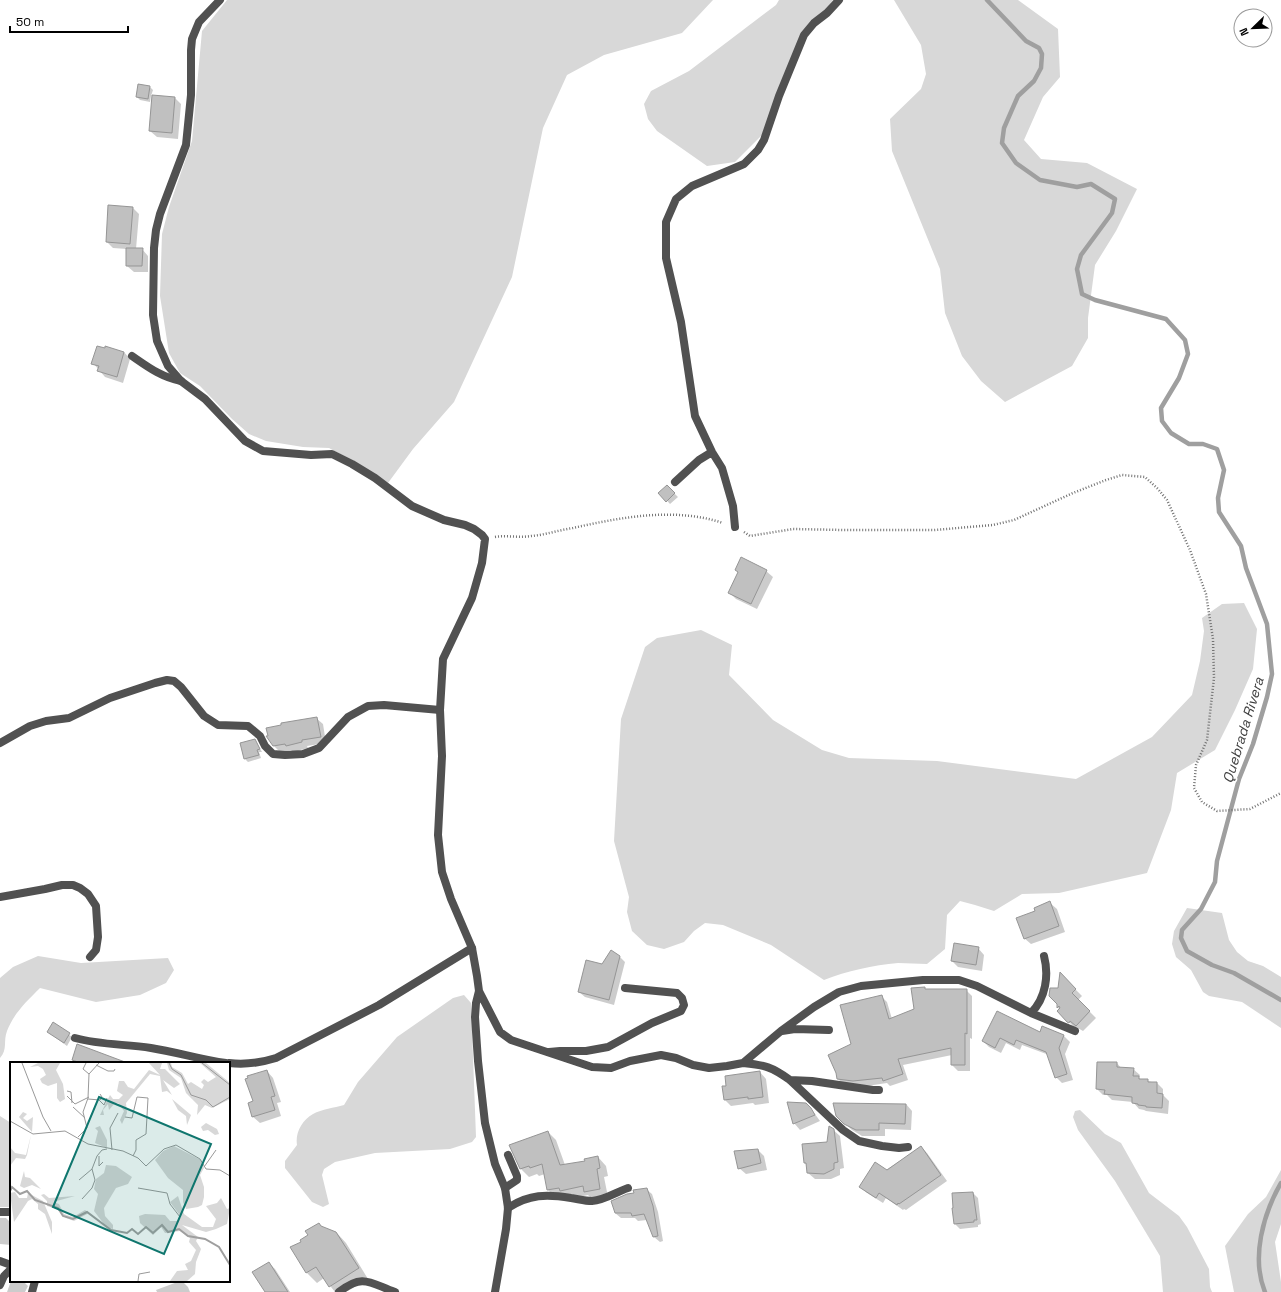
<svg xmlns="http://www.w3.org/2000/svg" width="1281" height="1292" font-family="'Space Grotesk',sans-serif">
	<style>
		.green { fill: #d8d8d8 }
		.shadow { fill: #0003 }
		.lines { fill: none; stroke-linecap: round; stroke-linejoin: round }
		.stream { stroke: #9f9f9f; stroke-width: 4.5 }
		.building { fill: #c0c0c0; stroke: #959595 }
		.path { stroke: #737373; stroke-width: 2.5; stroke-dasharray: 1 2; stroke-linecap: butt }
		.lane { stroke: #515151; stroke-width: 8 }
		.street { stroke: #515151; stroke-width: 8 }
		.labels { text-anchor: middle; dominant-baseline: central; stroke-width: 3.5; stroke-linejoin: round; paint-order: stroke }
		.water-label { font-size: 14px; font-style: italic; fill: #404040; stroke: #fff }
		.inset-river { fill: none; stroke: #9f9f9f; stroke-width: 2 }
		.inset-road { fill: none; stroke: #999; stroke-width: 1 }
		.view { fill: #0f766e; fill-opacity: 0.15; stroke: #0f766e; stroke-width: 2 }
		.inset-edge { fill: none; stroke: #000; stroke-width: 2 }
	</style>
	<rect width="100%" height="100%" fill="#fff"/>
	<path class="green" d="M227,0H713L682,33L604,55L567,75L543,128L512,277L454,402L413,449L388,483L351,460L329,448L303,447L266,441L249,434L232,419L200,386L180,373L169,353L160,296L162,234L169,207L192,141L202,31Z
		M779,0H833L807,33L767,130L735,162L707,166L657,131L648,119L644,104L651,91L689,71L776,5Z
		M894,0H1018L1058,29L1060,77L1043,97L1024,140L1041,159L1087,163L1137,189L1116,231L1095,265L1088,318V338L1072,366L1005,402L981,381L962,356L945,313L940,269L892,151L890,119L921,89L926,74L921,45Z
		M1244,603L1257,629L1253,669L1235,710L1215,750L1177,773L1171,810L1147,873L1059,893L1022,894L994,911L975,905L960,901L947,915L945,949L927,964C917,964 908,963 898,963C873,965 847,971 824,980L771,945L723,925L705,923L694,931L684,942L664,949L647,945L632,931L627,912L629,897L614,841L621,719L645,647L657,638L701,630L732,645L729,675L773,720L822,750L849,758L937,761L1076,779L1152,737L1192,695L1200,661L1204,631L1202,618L1222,604Z
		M1187,908L1222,913L1229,940L1237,952L1248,961L1263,966L1281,977V1028L1242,1002L1209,996L1203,992L1191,970L1176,957L1172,944L1174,931Z
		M38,956L81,963L168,958L174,970L166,983L140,995L96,1002L40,988C27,1001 14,1013 7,1031C3,1041 8,1049 0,1058V978L13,967Z
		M464,995L471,1003L476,1137L472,1142L450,1149L375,1153L335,1162L324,1169L322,1175L329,1204L323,1207L312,1202L285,1168V1161L297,1145C295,1133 302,1120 313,1114C322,1109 334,1108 344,1105L358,1082L397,1037L453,998Z
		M1080,1110L1105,1134L1121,1143L1149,1193L1179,1216L1187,1227L1209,1269L1210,1287L1212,1292H1163L1160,1256L1115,1181L1078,1130L1073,1117L1075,1111Z
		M0,1116L11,1123V1207H0Z
		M1281,1170V1224L1275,1242L1281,1282V1292H1234L1225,1246L1248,1214L1266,1197Z"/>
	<path class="shadow" d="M150,87L153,90L151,96L175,98L181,104L178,139L157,137L150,131L153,96H151L150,102L140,100L137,97Z
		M133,208L139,214L136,249H142L148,256V272H134L127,266V249L113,248L107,242Z
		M106,347L124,352L130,359L123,383L105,377L93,363Z
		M667,486L678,497L670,504L660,493Z
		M766,571L773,577L757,609L736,599L729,592L739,573Z
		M316,718L323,724L326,743L307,746L308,748L293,752L291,750L280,752L274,746Z
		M257,743L262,752H259L261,758L248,762L245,759Z
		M1050,903L1057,909L1065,932L1031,944L1024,938L1036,912Z
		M978,948L984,955L982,971L958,967L952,961Z
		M619,956L625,962L614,1005L585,997L579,992L602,965Z
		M1060,974L1082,996L1078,1000L1096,1018L1083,1031L1076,1027L1075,1028L1058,1011L1060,1010L1058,1008Z
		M966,990L972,996V1039L970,1038V1071H958L952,1065V1055L903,1065L908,1080L890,1086L887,1083L860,1087L844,1085L838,1079L852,1045L881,996L887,1002L892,1019Z
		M997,1012L1040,1034L1064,1036L1070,1042L1065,1054L1073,1080L1062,1083L1056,1077L1049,1055L1022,1045L1020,1050L1006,1043L1001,1053L989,1047L983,1041Z
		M53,1023L72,1037L67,1046L48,1032Z
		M1117,1063L1121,1068L1133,1069L1140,1075L1139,1078L1142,1080L1157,1083L1163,1089V1095L1169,1101L1168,1114L1146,1111L1144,1110L1139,1109L1133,1102L1112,1100L1107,1095H1103L1097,1089Z
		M267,1071L273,1078L281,1102L277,1103L281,1116L260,1123L253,1117L249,1103L254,1102Z
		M760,1072L766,1079L769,1103L755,1105L753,1103L731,1106L725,1100Z
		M906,1104L912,1111L911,1130L885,1129V1136H862L852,1130L837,1116Z
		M812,1110L820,1121L800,1130L794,1123Z
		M830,1127L840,1136L844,1168L840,1169V1175L831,1179H815L808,1173L807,1166L805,1163L803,1145L828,1143Z
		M548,1132L556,1140L565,1165L586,1162L598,1157L606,1166L608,1176L604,1177L608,1197L593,1200L588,1195L569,1199L556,1198L548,1190L545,1174L539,1176L537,1174L529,1177L521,1169L511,1145Z
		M921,1147L927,1153L947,1181L906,1210L904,1209L903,1210L886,1198L883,1203L867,1193L860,1187Z
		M758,1150L764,1156L767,1170L746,1174L739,1168Z
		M646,1189L652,1194L658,1212L663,1241L660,1242L654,1237L647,1220L638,1221L635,1218H621L615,1213Z
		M973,1193L978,1198L981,1224L978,1225V1227L960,1229L955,1224Z
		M0,1218H6L11,1223V1245L0,1244Z
		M321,1227L336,1232L346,1243L368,1279L346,1292H335L324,1278L317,1283L307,1273L292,1248L302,1242Z
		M269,1263L275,1269L290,1292H266Z
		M11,1281H23L28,1286L25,1292H7Z
		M180,1281H182L188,1287L190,1292H157L156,1290Z"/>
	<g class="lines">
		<path class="stream" d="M987,0L1026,41L1039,48L1042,54L1041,68L1034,81L1018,96L1004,128L1002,143L1016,163L1040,180L1077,187L1091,184L1115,199L1112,213L1081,255L1077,269L1082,294L1095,300L1166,319L1185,340L1188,354L1179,378L1161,408L1162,421L1171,433L1189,444H1203L1217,449L1224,470L1218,498L1219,512L1241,546L1246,568L1267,624L1272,674L1267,697L1253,744L1239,779L1217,861L1215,882L1201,909L1182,930L1181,938L1187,951L1212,965L1234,973L1281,1000
			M1265,1292C1251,1258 1263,1214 1281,1183"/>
	</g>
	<path class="building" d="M138,84L150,86L148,99L136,97Z
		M152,95L175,97L172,133L149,131Z
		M108,205L133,207L130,244L106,242Z
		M126,248H143L142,266H126Z
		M97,346L105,348V346L124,352L117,377L97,371L99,366L91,364Z
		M667,485L675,493L666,502L658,493Z
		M741,557L767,570L751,604L728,593L738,572L735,570Z
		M317,717L321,737L302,740V742L286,746L285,744L273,746L266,736H268L266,728L281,725V723Z
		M255,739L260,749L257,750L259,755L244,759L240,743Z
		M1050,901L1059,926L1024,939L1016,918L1035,911L1034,908Z
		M954,943L979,947L976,965L951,961Z
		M611,950L620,956L609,1000L578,992L586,960L602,964Z
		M1060,972L1076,989L1072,993L1090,1011L1076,1026L1070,1021L1069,1023L1067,1022L1057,1011L1060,1008L1059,1006L1057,1008V1004L1049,996L1050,988H1058Z
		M925,987V989H967V1034L965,1033V1065H951V1048L898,1059L903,1074L883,1081L882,1078L853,1081L837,1079L836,1073L828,1055L851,1044L840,1005L882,995L889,1019L914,1009L911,988Z
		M997,1011L1040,1032L1042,1026L1064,1035L1059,1048L1067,1074L1055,1078L1046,1052L1016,1040L1014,1045L1000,1038L995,1048L982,1041Z
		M53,1022L70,1033L64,1043L47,1032Z
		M77,1044L125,1062V1063H81L72,1060Z
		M1097,1062H1117V1067L1134,1068L1133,1076H1139V1079H1148V1082H1157V1093L1163,1094L1162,1108L1146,1107V1106L1138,1105V1104L1132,1103V1097L1104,1094L1105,1090L1096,1089Z
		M267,1070L275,1096L271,1097L275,1110L252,1117L248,1103L253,1101L245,1079L248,1078L247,1076Z
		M760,1071L763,1097L748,1099V1097L724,1100L722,1086H726L725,1076Z
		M787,1102L806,1103L811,1108L815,1115L793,1124Z
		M833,1103L906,1104L905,1124L879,1123V1130H856L844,1124L836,1116Z
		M829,1126L834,1129L838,1162L834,1163V1169L824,1174L807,1173L806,1163H804L802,1144L827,1142Z
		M548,1131L560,1165L585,1161L584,1159L598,1156L600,1168L597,1169L600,1189L584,1192L583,1186L560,1191L559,1188L547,1190L542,1164L530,1168L529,1166L520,1169L509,1145Z
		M921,1146L941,1175L899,1204L898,1203L897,1205L879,1193L876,1198L859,1187L875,1162L887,1170Z
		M758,1149L761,1163L738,1169L734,1151Z
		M647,1188L653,1206L658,1236L653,1237L644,1214L632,1216L631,1213H615L611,1201L627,1194L634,1193L633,1190Z
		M973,1192L977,1220H974V1222L954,1224L952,1208H953L952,1193Z
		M319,1223L321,1226L336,1232L359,1268L329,1287L316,1267L306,1273L290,1247L301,1242L300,1240L308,1235L305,1231Z
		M269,1262L288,1292H265L252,1272Z"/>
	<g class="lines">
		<path class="path" d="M744,532L750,536L793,529L844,530H934L993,525L1014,520L1073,493L1106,480L1122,475L1145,477L1158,489L1167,500L1190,550L1206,594L1213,639L1214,678L1207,740L1196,765L1194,788L1202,802L1217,811L1250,809L1281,793
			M495,537C507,535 519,538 531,536C545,535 559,530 573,528C622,517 675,507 723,523"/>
		<path class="lane" d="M132,356C148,367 161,377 181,381
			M0,743L30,726L46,721L69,718L110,698L155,683L167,680L174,681L181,687L204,716L218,725L248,726L260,736L265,746L273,754L285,755L303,754L319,748L348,717L368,706L384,705L440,710
			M0,897L45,889L62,885H73L80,888L88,894L96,906L98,937L96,950L90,957
			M75,1038C100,1045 125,1044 151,1048C177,1052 201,1060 226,1063
			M229,1063C246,1065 260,1063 276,1058L379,1005L472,948
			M505,1188L517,1180V1176L508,1155
			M508,1208C529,1194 547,1194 571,1198C578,1199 585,1201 592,1201C605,1200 616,1192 628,1188
			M0,1212H11
			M0,1261L11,1265
			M0,1285L4,1276L11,1269
			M32,1292L35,1281"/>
		<path class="street" d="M220,0L199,22L192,39L191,50V95L186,145L160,214L156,230L154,248L153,315L157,341L168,366L181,381L205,399L245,441L263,451L311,455L332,454L352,464L375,478L412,506L444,520L465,525L474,529L482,535L485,539L482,563L472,598L443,659L440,710L442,756L438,835L442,872L451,899L472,948L477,976L479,991L476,1003L475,1017L478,1061L485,1123L495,1164L505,1188L508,1208L506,1229L495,1292
			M675,482L699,460L712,452
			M735,527L733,506L722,468L712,452L695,416L681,322L666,258V222L676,199L692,186L744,164L758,150L764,140L779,96L804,35L814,23L827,13L839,0
			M479,991L500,1032L511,1040L592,1067L611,1068L630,1061L661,1055L676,1058L693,1065L709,1068L727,1066L743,1063L781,1031L814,1007L839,992L861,986L923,980H959L977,986L1031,1013L1075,1031
			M1031,1013C1046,998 1049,975 1044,956
			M782,1031L795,1029L829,1030
			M549,1052L560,1051H586L608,1047L652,1023L681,1011L684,1005L682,998L677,993L625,988
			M743,1063C765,1065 772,1067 790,1080L843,1130L859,1141L882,1146L899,1148L908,1147
			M790,1080L812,1081L873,1090H879
			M339,1292C363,1273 370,1283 395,1292"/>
	</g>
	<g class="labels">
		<g class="water-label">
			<text transform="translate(1243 730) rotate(-73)">Quebrada Rivera</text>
		</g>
	</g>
	<g transform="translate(10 1062)">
		<rect width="220" height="220" fill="#fff"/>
		<path d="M28,1H50L46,8L53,22L55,37L50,40L47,36V21L38,24L32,21L30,17L36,13L33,7L28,4L20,5ZM139,1H152L150,7H155L170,22L164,26L153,18L162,33L157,29L152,30L150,14L140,12L116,41L117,51L112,62L110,58L114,49L108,41L104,42L99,48L98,42L93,48L94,53H90L100,33L103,37H109L113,33L107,29L109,19H114L118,25L124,27L139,8L150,13ZM157,1H161L162,5L172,11L178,22L181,20L192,27L194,23L191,20L194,17L198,20L206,15L190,1H196L220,21V37L202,46L195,43L187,53L188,43L176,31L171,16L159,8ZM162,37L181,53L177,63L176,54L168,48ZM13,50L17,52L13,56L17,59L23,55L22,70L9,55ZM196,61L207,67L209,72L205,73L198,68L193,69L191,65ZM90,64L97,78V86L85,81L88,69L85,66ZM21,73L17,93L15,97L6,96L0,104V85L5,91L16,93ZM164,84L191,98L194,106L190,113L194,125V135L192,143L188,145L176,147L173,140V128L158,116L145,98L153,89ZM96,103L106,104L122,115L118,122L106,126L94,146L95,154L103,163V167L97,166L84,149L88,132L84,127L86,117L94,111ZM14,109L15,115L20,116L31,127L22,123L14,126L10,124ZM5,130L9,136H17L18,131L33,139L42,160V172L35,152L28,147V142L22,137L18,139L4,160L0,131ZM34,132L39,136L65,134L43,140L49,142L54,152L63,155L75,148L79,151L64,159L56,156L47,147L37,144V139L31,133ZM168,134L174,152L192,165H203L206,157L196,144L207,141L211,136L217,147L220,146L217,162L206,167L196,170L172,163L188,175L186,179L191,187L186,200L185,212L177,219H160L167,209L178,208L175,202L181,199L186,188L179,180L180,176L170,169L155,171L151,165L143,173L130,161L129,154L135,152L155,153L160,159H168L171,155L160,140Z" fill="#d8d8d8"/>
		<path class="inset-river" d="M0,129L2,125L10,132L17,129L25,138L48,146L53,154L63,157L77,150L101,168L117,171L122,167L128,172L136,165L143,171L152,163L158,170L169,167L178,174L195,177L209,185L220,203"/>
		<path class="inset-road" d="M12,1L33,55L41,69M76,1L73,7L79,12M159,1L162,7L171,13L181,33L196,38L203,45L220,35M192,1L220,23M86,3L98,9H104L105,7M57,29L61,30L62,41M57,34L65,42L79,35M78,37L90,38L92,35L90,32M89,38L94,43L97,36M63,45L75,56M115,55L122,56L127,35L138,36L136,72L126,78V88L123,94M0,59L23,72L55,69L78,82L113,89L128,96L136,104L154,87L166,83L190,97L196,107L210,108L220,114M68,75L77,66L73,50L78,36L79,12L89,1M102,88L100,66L108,51M89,94V104L93,100M194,105L206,88M69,118L82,107M128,126L157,131L160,142L170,155M72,137L82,126L85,118L82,107L87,94L92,88L97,87M128,219L129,212L140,210"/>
		<path class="view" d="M89,35L201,82L154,192L43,145Z"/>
		<rect width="220" height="220" class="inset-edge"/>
	</g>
	<g transform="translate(1253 28) rotate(247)"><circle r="19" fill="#ffffff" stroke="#999999"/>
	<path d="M0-3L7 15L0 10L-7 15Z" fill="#000000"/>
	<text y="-6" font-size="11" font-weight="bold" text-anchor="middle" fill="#000000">N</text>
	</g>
	<path d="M10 26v6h118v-6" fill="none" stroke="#000000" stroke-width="2"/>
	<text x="16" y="26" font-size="12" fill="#000000" stroke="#ffffff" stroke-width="3" paint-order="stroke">50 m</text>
</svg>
